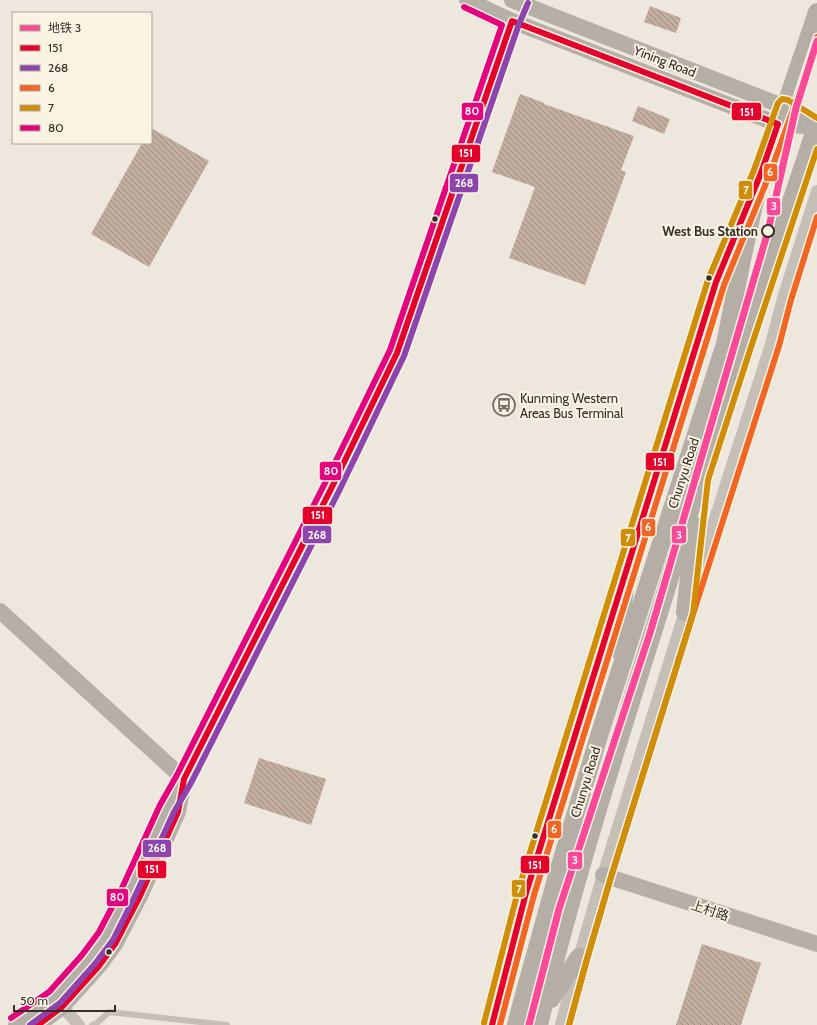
<svg xmlns="http://www.w3.org/2000/svg" width="817" height="1025" font-family="Cabin,'Noto Sans SC',sans-serif">
	<style>
		.building { fill: url(#building-back-hatch) }
		.lines { fill: none; stroke-linecap: round; stroke-linejoin: round }
		.lane { stroke: #c6bfb7; stroke-width: 6 }
		.street { stroke: #c6bfb7; stroke-width: 12 }
		.secondary { stroke: #b6afa7; stroke-width: 16 }
		.primary { stroke: #b4aea6; stroke-width: 18 }
		.bus-1-casing { stroke: #faf3e4; stroke-width: 9 }
		.bus-2-casing { stroke: #faf3e4; stroke-width: 9 }
		.bus-3-casing { stroke: #faf3e4; stroke-width: 9 }
		.bus-4-casing { stroke: #faf3e4; stroke-width: 9 }
		.bus-5-casing { stroke: #faf3e4; stroke-width: 9 }
		.bus-1 { stroke: #e4002b; stroke-width: 6 }
		.bus-2 { stroke: #8e44ad; stroke-width: 6 }
		.bus-3 { stroke: #f26522; stroke-width: 6 }
		.bus-4 { stroke: #d08e07; stroke-width: 6 }
		.bus-5 { stroke: #e5007d; stroke-width: 6 }
		.metro-1-casing { stroke: #faf3e4; stroke-width: 10 }
		.metro-1 { stroke: #fe4998; stroke-width: 7 }
		.bus-dot { fill: #362d25; stroke: #faf3e4; stroke-width: 1.5 }
		.stop-dot { fill: #faf3e4; stroke: #362d25; stroke-width: 2 }
		.labels { text-anchor: middle; dominant-baseline: central; stroke-width: 4; stroke-linejoin: round; paint-order: stroke }
		.street-label { font-size: 13px; fill: #362d25; stroke: #faf3e4 }
		.stop-label { font-size: 13px; font-weight: bold; fill: #362d25; stroke: #faf3e4; text-anchor: end }
		.poi-label { font-size: 13px; fill: #362d25; stroke: #faf3e4; text-anchor: start }
		.line-badge { stroke: #faf3e4; stroke-width: 1.5 }
		.badge-label { font-size: 11px; text-anchor: middle; font-weight: bold; fill: #fff }
	</style>
	<defs>
		<pattern id="building-back-hatch" width="6" height="6" patternUnits="userSpaceOnUse"><rect width="6" height="6" fill="#c2ad9e"/><path d="M-1 5l2 2M0 0l6 6M5-1l2 2" fill="none" stroke="#9e8d81"/></pattern>
	</defs>
	<rect width="100%" height="100%" fill="#ede7dd"/>
	<path class="building" d="M650,6L681,18L676,33L644,22Z
		M520,94L544,103V104L634,136L621,170L626,172L585,285L509,258L535,187L492,172Z
		M638,106L670,119L664,134L632,121Z
		M151,128L209,161L149,267L91,234L142,143H151Z
		M259,758L326,779L311,825L244,803Z
		M702,944L761,963L741,1025H676Z"/>
	<g class="lines">
		<path class="lane" d="M92,1025L97,1023L109,1012L227,1025"/>
		<path class="street" d="M625,576L716,282L747,206
			M694,584L771,344L783,298L817,191
			M57,1001L79,1025
			M492,1025L526,893L618,599
			M561,1025L579,957L603,875L687,605"/>
		<path class="secondary" d="M467,0L512,21L778,124L817,127
			M512,0L785,107L814,126
			M0,611L184,779
			M603,875L817,944
			M16,1025L54,998L88,960L106,936L129,891L167,808L184,779L333,485L397,353L512,21
			M38,1025L62,1007L99,966L115,944L140,896L178,812L182,790"/>
		<path class="primary" d="M685,612L695,526
			M618,650L627,568
			M551,999L579,957
			M516,1025L522,1002L559,869L599,736L725,344L743,255L761,173L785,107L817,12
			M539,1025C574,879 620,737 665,594C677,555 688,515 701,476C735,368 771,261 807,154L817,123"/>
		<g class="bus-1-casing">
			<path id="bus-1" d="M38,1025L62,1007L99,966L115,944L140,896L178,812L184,779L333,485L397,353L512,21L778,124L761,173L716,282L526,893L492,1025"/>
		</g>
		<g class="bus-2-casing">
			<path id="bus-2" d="M30,1025L60,1003L94,965L113,940L136,894L174,812L191,783L340,489L404,356L519,24L528,3"/>
		</g>
		<g class="bus-3-casing">
			<path id="bus-3" d="M500,1025L534,895L724,285L769,176L793,110L817,37
				M569,1025L587,959L611,877L693,614L779,346L791,300L817,217"/>
		</g>
		<g class="bus-4-casing">
			<path id="bus-4" d="M484,1023L518,891L708,280L754,170L778,103L782,99L788,100L817,118
				M569,1025L587,959L611,877L693,614L708,480L752,344L817,149"/>
		</g>
		<g class="bus-5-casing">
			<path id="bus-5" d="M11,1018L49,992L82,955L99,932L122,888L160,805L177,775L326,481L390,350L502,25L464,7"/>
		</g>
		<use href="#bus-1" class="bus-1"/>
		<use href="#bus-2" class="bus-2"/>
		<use href="#bus-3" class="bus-3"/>
		<use href="#bus-4" class="bus-4"/>
		<use href="#bus-5" class="bus-5"/>
		<g class="metro-1-casing">
			<path id="metro-1" d="M529,1025L559,909L650,633L768,231L796,108L817,41"/>
		</g>
		<use href="#metro-1" class="metro-1"/>
	</g>
	<defs>
		<g id="bus-ring" transform="scale(1.15)"><circle r="9.5" fill="#faf3e4" stroke="#766e65" stroke-width="1.5"/><path d="M-5-6H5V4H4V6H2V4H-2V6H-4V4H-5ZM-3.5-4V0h7V-4ZM-3.5 1.2v1.5H-2V1.2ZM2 1.2v1.5H3.5V1.2Z" fill="#766e65"/></g>
	</defs>
	<g fill-rule="evenodd">
		<use href="#bus-ring" x="504" y="405"/>
	</g>
	<g class="bus-dot">
		<circle cx="435" cy="219" r="3.5"/>
		<circle cx="709" cy="278" r="3.5"/>
		<circle cx="535" cy="836" r="3.5"/>
		<circle cx="109" cy="952" r="3.5"/>
	</g>
	<circle class="stop-dot" cx="768" cy="231" r="6"/>
	<g class="labels">
		<g class="street-label">
			<text transform="translate(665 61) rotate(21)">Yining Road</text>
			<text transform="translate(683 473) rotate(-72)">Chunyu Road</text>
			<text transform="translate(585 782) rotate(-73)">Chunyu Road</text>
			<text transform="translate(710 910) rotate(18)">上村路</text>
		</g>
		<g class="stop-label">
			<text x="758" y="231">West Bus Station</text>
		</g>
		<g class="poi-label">
			<text x="520" y="398">Kunming Western<tspan x="520" dy="15">Areas Bus Terminal</tspan></text>
		</g>
	</g>
	<g class="line-badge">
		<rect x="461" y="102" width="23" height="19" rx="4" fill="#e5007d"/>
		<rect x="731" y="102" width="31" height="19" rx="4" fill="#e4002b"/>
		<rect x="451" y="144" width="30" height="19" rx="4" fill="#e4002b"/>
		<rect x="763" y="163" width="15" height="19" rx="4" fill="#f26522"/>
		<rect x="449" y="173" width="30" height="20" rx="4" fill="#8e44ad"/>
		<rect x="738" y="180" width="15" height="20" rx="4" fill="#d08e07"/>
		<rect x="766" y="197" width="15" height="19" rx="4" fill="#fe4998"/>
		<rect x="645" y="452" width="30" height="19" rx="4" fill="#e4002b"/>
		<rect x="319" y="461" width="23" height="20" rx="4" fill="#e5007d"/>
		<rect x="302" y="506" width="31" height="19" rx="4" fill="#e4002b"/>
		<rect x="641" y="518" width="15" height="19" rx="4" fill="#f26522"/>
		<rect x="671" y="525" width="16" height="19" rx="4" fill="#fe4998"/>
		<rect x="302" y="525" width="30" height="19" rx="4" fill="#8e44ad"/>
		<rect x="620" y="528" width="16" height="19" rx="4" fill="#d08e07"/>
		<rect x="547" y="820" width="15" height="19" rx="4" fill="#f26522"/>
		<rect x="142" y="839" width="30" height="19" rx="4" fill="#8e44ad"/>
		<rect x="567" y="851" width="16" height="19" rx="4" fill="#fe4998"/>
		<rect x="520" y="855" width="30" height="19" rx="4" fill="#e4002b"/>
		<rect x="137" y="860" width="30" height="19" rx="4" fill="#e4002b"/>
		<rect x="511" y="879" width="15" height="19" rx="4" fill="#d08e07"/>
		<rect x="106" y="888" width="23" height="19" rx="4" fill="#e5007d"/>
	</g>
	<g class="badge-label">
		<text x="472" y="115">80</text>
		<text x="747" y="116">151</text>
		<text x="466" y="157">151</text>
		<text x="770" y="176">6</text>
		<text x="464" y="187">268</text>
		<text x="746" y="194">7</text>
		<text x="774" y="210">3</text>
		<text x="660" y="466">151</text>
		<text x="331" y="475">80</text>
		<text x="318" y="519">151</text>
		<text x="648" y="531">6</text>
		<text x="679" y="539">3</text>
		<text x="317" y="539">268</text>
		<text x="628" y="542">7</text>
		<text x="554" y="833">6</text>
		<text x="157" y="852">268</text>
		<text x="575" y="864">3</text>
		<text x="535" y="869">151</text>
		<text x="152" y="873">151</text>
		<text x="519" y="893">7</text>
		<text x="117" y="901">80</text>
	</g>
	<rect x="12" y="12" width="140" height="132" fill="#faf3e4" stroke="#aca498"/>
	<rect x="20" y="25" width="20" height="6" fill="#fe4998" stroke="#aca498"/>
	<text x="48" y="32" font-size="12" fill="#362d25">地铁 3</text>
	<rect x="20" y="45" width="20" height="6" fill="#e4002b" stroke="#aca498"/>
	<text x="48" y="52" font-size="12" fill="#362d25">151</text>
	<rect x="20" y="65" width="20" height="6" fill="#8e44ad" stroke="#aca498"/>
	<text x="48" y="72" font-size="12" fill="#362d25">268</text>
	<rect x="20" y="85" width="20" height="6" fill="#f26522" stroke="#aca498"/>
	<text x="48" y="92" font-size="12" fill="#362d25">6</text>
	<rect x="20" y="105" width="20" height="6" fill="#d08e07" stroke="#aca498"/>
	<text x="48" y="112" font-size="12" fill="#362d25">7</text>
	<rect x="20" y="125" width="20" height="6" fill="#e5007d" stroke="#aca498"/>
	<text x="48" y="132" font-size="12" fill="#362d25">80</text>
	<path d="M14 1005v6h101v-6" fill="none" stroke="#362d25" stroke-width="2"/>
	<text x="20" y="1005" font-size="12" fill="#362d25" stroke="#faf3e4" stroke-width="3" paint-order="stroke">50 m</text>
</svg>
